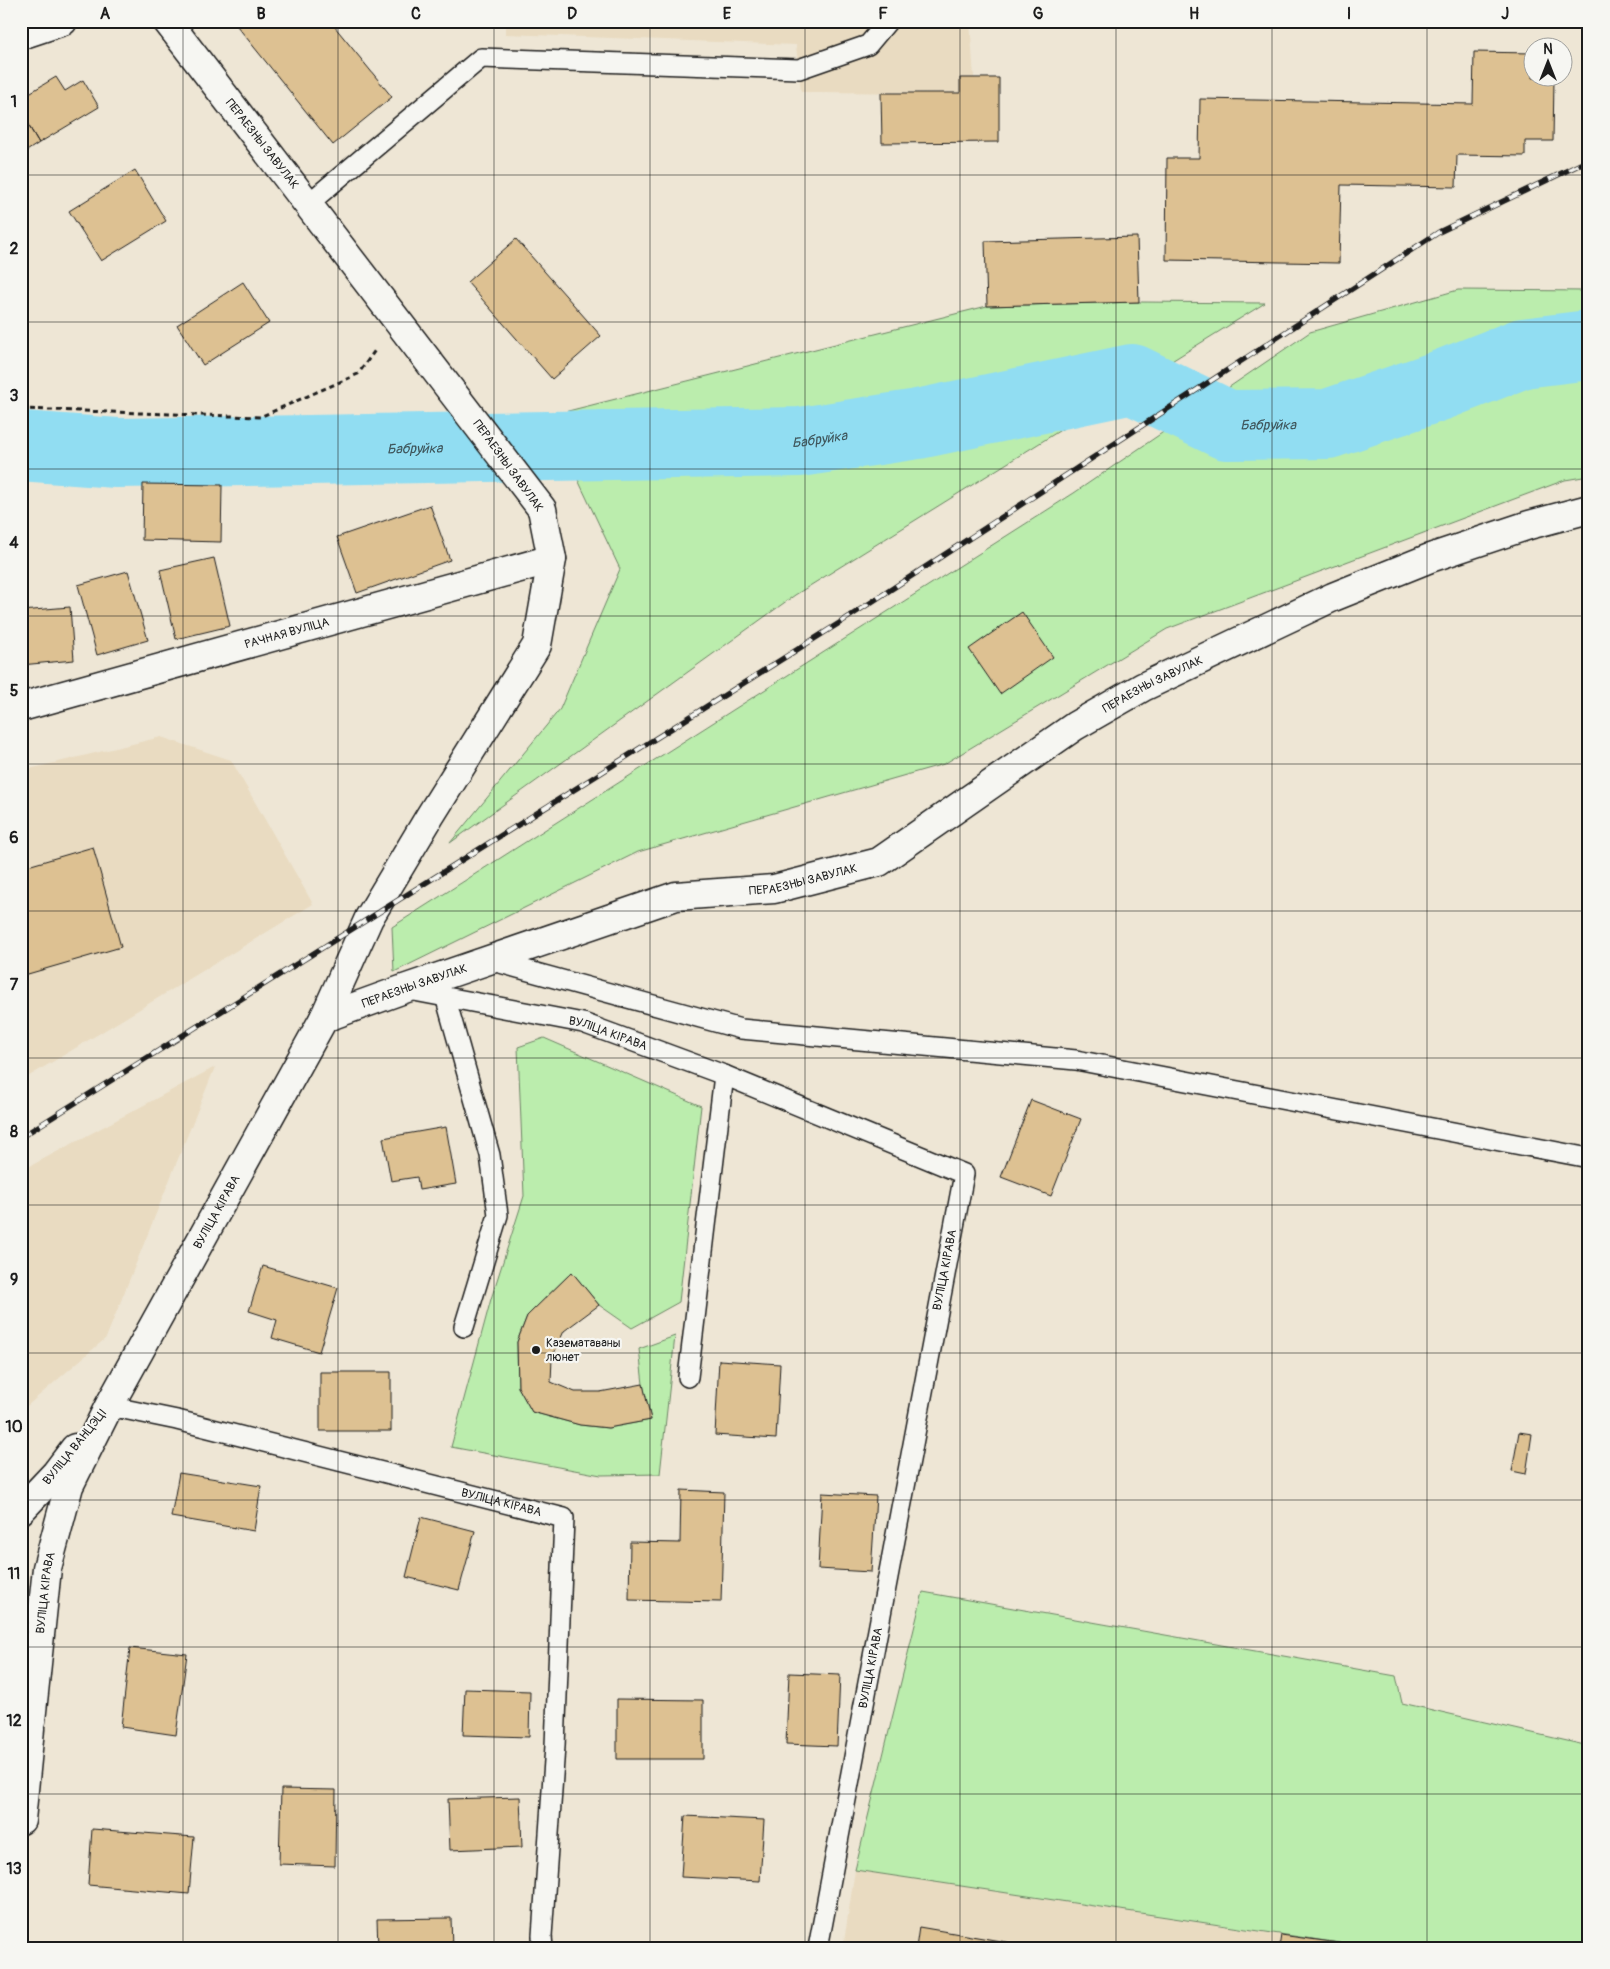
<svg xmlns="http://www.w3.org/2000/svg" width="1610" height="1969" font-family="Pangolin,sans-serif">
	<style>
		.built { fill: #e9dbc1 }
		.green { fill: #bbedad; stroke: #6c8464 }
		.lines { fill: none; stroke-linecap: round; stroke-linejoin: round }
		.river { stroke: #91ddf2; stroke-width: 70 }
		.building { fill: #ddc192; stroke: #1c1c1c }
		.service-casing { stroke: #1c1c1c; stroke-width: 22 }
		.minor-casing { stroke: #1c1c1c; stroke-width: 31 }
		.secondary-casing { stroke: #1c1c1c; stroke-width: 31 }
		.path { stroke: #1c1c1c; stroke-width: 3; stroke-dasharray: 5 4; stroke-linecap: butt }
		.service { stroke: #f6f6f2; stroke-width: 19 }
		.minor { stroke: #f6f6f2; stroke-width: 28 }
		.secondary { stroke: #f6f6f2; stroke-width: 28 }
		.rail-casing { stroke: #1c1c1c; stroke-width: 5.5 }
		.rail { stroke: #f6f6f2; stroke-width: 4; stroke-dasharray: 11; stroke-linecap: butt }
		.grid { fill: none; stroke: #1c1c1c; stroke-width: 1; stroke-opacity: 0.55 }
		.poi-dot { fill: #1c1c1c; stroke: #f6f6f2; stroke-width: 2 }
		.labels { text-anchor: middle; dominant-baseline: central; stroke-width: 4.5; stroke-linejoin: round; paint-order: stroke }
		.street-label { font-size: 12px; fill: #1c1c1c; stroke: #f6f6f2 }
		.poi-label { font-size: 12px; fill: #1c1c1c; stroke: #f6f6f2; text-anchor: start }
		.water-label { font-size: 14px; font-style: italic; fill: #3f565c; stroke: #f6f6f2 }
		.neatline { fill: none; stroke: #1c1c1c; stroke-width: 2 }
		.grid-label { font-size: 16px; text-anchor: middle; font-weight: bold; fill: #1c1c1c }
	</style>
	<rect width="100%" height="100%" fill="#eee6d5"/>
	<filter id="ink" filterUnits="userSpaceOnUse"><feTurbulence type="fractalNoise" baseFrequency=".02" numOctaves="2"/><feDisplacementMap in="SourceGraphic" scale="10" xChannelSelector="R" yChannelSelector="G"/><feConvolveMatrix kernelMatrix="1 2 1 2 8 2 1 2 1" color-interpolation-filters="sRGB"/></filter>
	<g filter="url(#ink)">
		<path class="built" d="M506,21H970L974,78L960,93L801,92L796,45L506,34Z
			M161,737L231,760L313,904L21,1081V771Z
			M215,1067L106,1338L21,1411V1171Z
			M855,1870L1281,1935L1372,1948H843Z"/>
		<path class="green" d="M1458,290L1589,291V476L1565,480L1167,629L944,764L638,852L394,972L392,927L1074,493L1310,332Z
			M1139,302L1265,303L795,595L450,843L560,709L620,569L548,416L987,306Z
			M544,1038L701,1106L679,1302L632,1328L599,1305L572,1272L527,1316L517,1342L518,1387L532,1412L580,1425L608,1428L651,1420L643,1384L639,1349L675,1336L660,1474L601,1475L451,1447L491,1299L524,1196L518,1047Z
			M923,1592L1396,1676L1402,1703L1589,1746V1948H1372L855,1870Z"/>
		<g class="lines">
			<path class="river" id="s1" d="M21,446L117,453L800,442L918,424L1132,379L1227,425L1328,424L1439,386L1523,353L1589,345"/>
		</g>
		<path class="building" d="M233,21H330L392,97L333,145Z
			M1474,52L1532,53V78H1554L1553,141H1525V156L1457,155L1456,187L1341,185L1339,263L1166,260L1167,158H1199L1200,99L1473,104Z
			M56,77L65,91L83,80L99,107L39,143L21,113V98Z
			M960,78H999V142L882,143L881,93H960Z
			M27,123L39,143L22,154L21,127Z
			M135,170L166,221L101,261L69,211Z
			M1137,237L1139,302L987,306L985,241Z
			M516,239L601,336L552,379L467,282Z
			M243,282L269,323L203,365L177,325Z
			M143,484L222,485L221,542L142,540Z
			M430,505L450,560L357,593L337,537Z
			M214,558L230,626L176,639L160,570Z
			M128,571L148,640L97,655L78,585Z
			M70,607L74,660L21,665V611Z
			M1022,612L1053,657L1000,694L969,649Z
			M93,847L121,947L21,976V868Z
			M1031,1100L1081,1119L1051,1196L1001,1177Z
			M446,1127L456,1184L419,1190L417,1177L391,1181L383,1138Z
			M263,1266L338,1288L319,1352L272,1338L277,1320L249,1311Z
			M572,1272L599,1305L564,1331L552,1358L551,1382L575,1392H600L643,1384L651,1420L608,1428L580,1425L532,1412L518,1387L517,1342L527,1316Z
			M719,1360L780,1364L776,1439L715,1435Z
			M320,1372H391V1431H320Z
			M1519,1432L1532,1434L1526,1474L1512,1471Z
			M179,1473L261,1486L254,1531L171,1517Z
			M681,1490L724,1492L721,1602L629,1600L630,1542L680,1543Z
			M822,1493L876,1496L871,1572L818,1569Z
			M421,1517L475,1531L459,1590L406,1577Z
			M130,1648L187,1654L176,1735L121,1727Z
			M789,1673L840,1675L837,1746L786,1744Z
			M465,1689L530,1691L529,1737L463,1735Z
			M617,1699L703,1700V1759H617Z
			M281,1789L336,1790L335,1866L279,1864Z
			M520,1797L522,1847L450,1850L448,1799Z
			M685,1816L764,1820L760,1881L681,1877Z
			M92,1829L194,1837L189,1894L88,1885Z
			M451,1918L452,1948H378L377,1919Z
			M919,1927L1041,1948H916Z
			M1281,1935L1346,1944V1948H1279Z"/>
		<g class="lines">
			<g class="service-casing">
				<g id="service">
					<path d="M308,204L481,58L799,69L868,45L888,21"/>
					<path d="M489,960L741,1029L1076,1060L1589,1158"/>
					<path id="s2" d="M409,990L583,1023L724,1075L964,1174L818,1948"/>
					<path d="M445,996L490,1155L498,1215L464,1327"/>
					<path d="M688,1377L724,1075"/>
					<path id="s3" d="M109,1406L177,1420L564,1518L555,1746L542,1936L543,1948"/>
				</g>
			</g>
			<g class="minor-casing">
				<g id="minor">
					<path d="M21,35L63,21"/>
					<path id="s4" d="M21,707L552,559"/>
					<path id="s5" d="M324,1018L404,989L676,896L774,889L879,862L1075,726L1143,687L1333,597L1430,558L1529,525L1589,509"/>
					<path d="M21,1510L56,1473L75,1448"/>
					<path id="s6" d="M31,1721L47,1568L69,1486L109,1406L324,1018L369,918L430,816L537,645L552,559L542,509L167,21"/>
				</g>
			</g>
			<g class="secondary-casing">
				<path id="secondary" d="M21,1686L30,1729L21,1820"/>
			</g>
			<path class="path" d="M21,409L260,417L358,374L376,349"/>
			<use href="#service" class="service"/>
			<use href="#minor" class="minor"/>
			<use href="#secondary" class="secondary"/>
			<g class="rail-casing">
				<path id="rail" d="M21,1137L841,622L1439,232L1589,160"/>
			</g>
			<use href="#rail" class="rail"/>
		</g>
	</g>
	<path class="grid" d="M183,21V1948M338,21V1948M494,21V1948M650,21V1948M805,21V1948M960,21V1948M1116,21V1948M1272,21V1948M1427,21V1948M21,175H1589M21,322H1589M21,469H1589M21,616H1589M21,764H1589M21,911H1589M21,1058H1589M21,1205H1589M21,1353H1589M21,1500H1589M21,1647H1589M21,1794H1589"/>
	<circle class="poi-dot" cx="536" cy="1350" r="5"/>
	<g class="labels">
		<g class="street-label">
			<text transform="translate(262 144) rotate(52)">ПЕРАЕЗНЫ ЗАВУЛАК</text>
			<text transform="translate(508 466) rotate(54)">ПЕРАЕЗНЫ ЗАВУЛАК</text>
			<text stroke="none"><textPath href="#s4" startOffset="276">РАЧНАЯ ВУЛІЦА</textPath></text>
			<text stroke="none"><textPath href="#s5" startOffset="906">ПЕРАЕЗНЫ ЗАВУЛАК</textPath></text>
			<text stroke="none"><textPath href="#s5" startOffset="501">ПЕРАЕЗНЫ ЗАВУЛАК</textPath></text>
			<text stroke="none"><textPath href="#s5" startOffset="96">ПЕРАЕЗНЫ ЗАВУЛАК</textPath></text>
			<text stroke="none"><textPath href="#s2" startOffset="204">ВУЛІЦА КІРАВА</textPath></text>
			<text stroke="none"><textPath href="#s6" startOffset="550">ВУЛІЦА КІРАВА</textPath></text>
			<text transform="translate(945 1270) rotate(-79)">ВУЛІЦА КІРАВА</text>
			<text transform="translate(75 1447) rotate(-51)">ВУЛІЦА ВАНЦЭЦІ</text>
			<text stroke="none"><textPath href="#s3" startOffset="404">ВУЛІЦА КІРАВА</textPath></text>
			<text stroke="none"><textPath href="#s6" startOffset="129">ВУЛІЦА КІРАВА</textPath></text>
			<text transform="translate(871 1668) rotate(-79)">ВУЛІЦА КІРАВА</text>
		</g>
		<g class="poi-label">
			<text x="546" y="1343">Казематаваны<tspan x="546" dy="14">люнет</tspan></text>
		</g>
		<g class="water-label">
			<text stroke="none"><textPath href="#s1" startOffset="1264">Бабруйка</textPath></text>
			<text stroke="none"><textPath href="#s1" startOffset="799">Бабруйка</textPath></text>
			<text stroke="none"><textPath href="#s1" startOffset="394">Бабруйка</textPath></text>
		</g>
	</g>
	<rect width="1610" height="1969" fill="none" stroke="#f6f6f2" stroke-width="55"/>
	<g transform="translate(1548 62)"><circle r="24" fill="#f6f6f2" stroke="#9f9f9c"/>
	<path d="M0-4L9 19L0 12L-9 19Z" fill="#1c1c1c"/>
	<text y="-8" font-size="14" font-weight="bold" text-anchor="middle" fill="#1c1c1c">N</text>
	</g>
	<rect x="28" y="28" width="1554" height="1914" class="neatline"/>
	<g class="grid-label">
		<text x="105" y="19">A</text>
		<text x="261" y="19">B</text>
		<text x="416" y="19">C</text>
		<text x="572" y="19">D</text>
		<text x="727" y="19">E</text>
		<text x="883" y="19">F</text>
		<text x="1038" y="19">G</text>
		<text x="1194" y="19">H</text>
		<text x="1349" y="19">I</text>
		<text x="1505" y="19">J</text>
		<text x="14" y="107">1</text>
		<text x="14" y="254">2</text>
		<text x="14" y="401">3</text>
		<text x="14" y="548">4</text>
		<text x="14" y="696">5</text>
		<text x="14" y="843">6</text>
		<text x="14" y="990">7</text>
		<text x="14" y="1137">8</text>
		<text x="14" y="1285">9</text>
		<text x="14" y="1432">10</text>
		<text x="14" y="1579">11</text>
		<text x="14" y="1726">12</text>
		<text x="14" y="1874">13</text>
	</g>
</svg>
